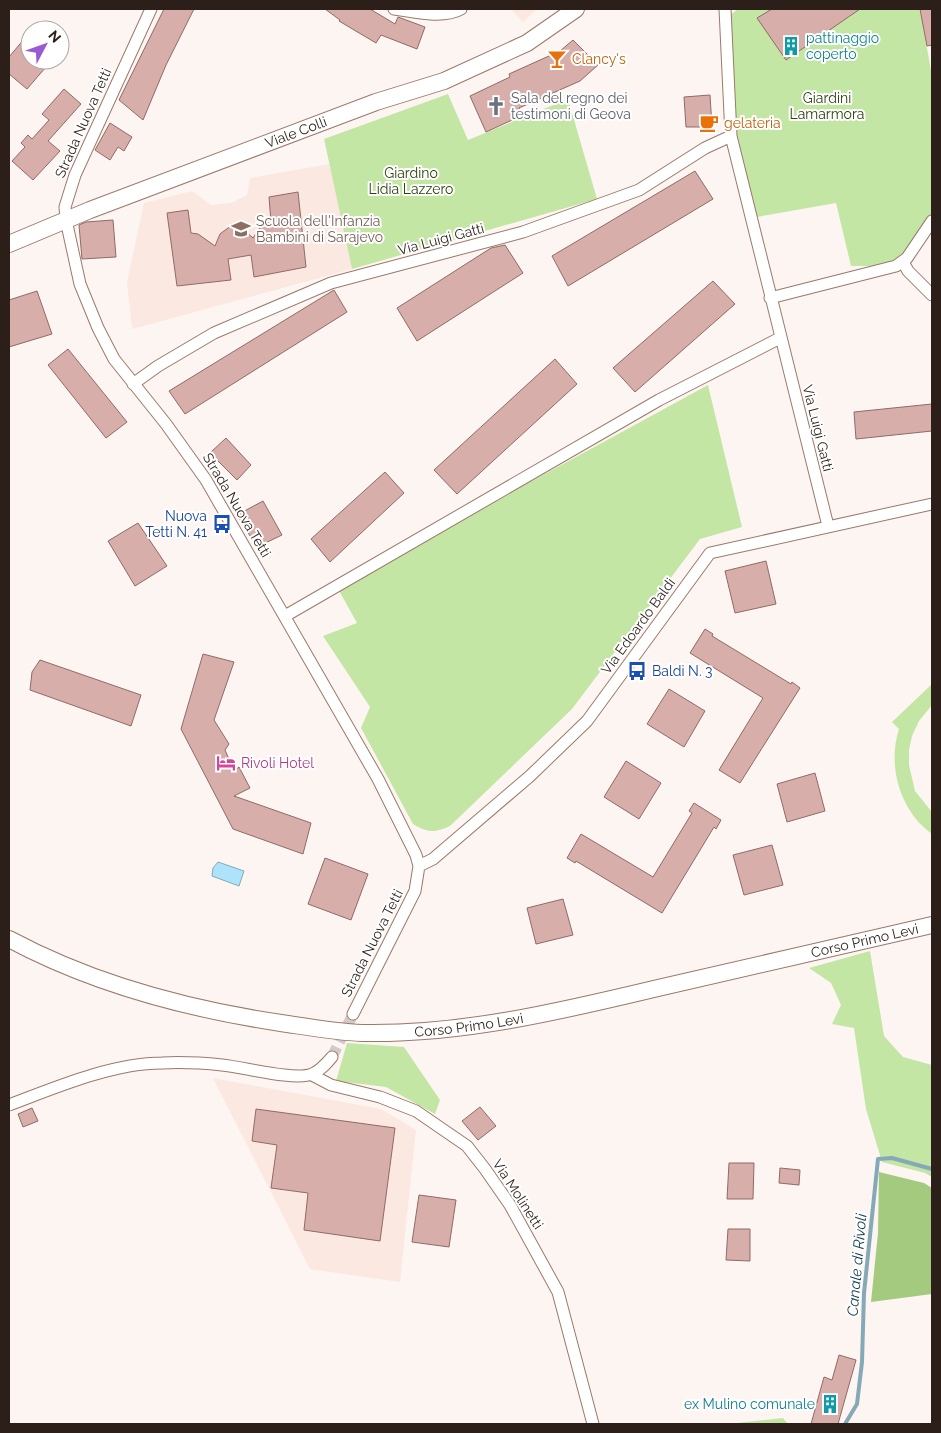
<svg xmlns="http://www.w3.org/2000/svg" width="941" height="1433" font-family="Raleway,sans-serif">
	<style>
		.built { fill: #fbe8e0 }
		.green { fill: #c4e6a5 }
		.forest { fill: #a4ca7f }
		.water { fill: #ade4fb; stroke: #86a9b7 }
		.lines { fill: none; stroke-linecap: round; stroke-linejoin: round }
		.stream { stroke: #86a9b7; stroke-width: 4 }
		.building { fill: #d7aea9; stroke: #906a66 }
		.street-tunnel { stroke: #d3cac6; stroke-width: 11; stroke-dasharray: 11 5.5; stroke-linecap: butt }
		.street-casing { stroke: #9b7969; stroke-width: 13 }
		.secondary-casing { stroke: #9b7969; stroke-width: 18 }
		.street { stroke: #fff; stroke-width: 11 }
		.secondary { stroke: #fff; stroke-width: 16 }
		.labels { text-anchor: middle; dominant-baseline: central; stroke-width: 4; stroke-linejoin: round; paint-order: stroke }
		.culture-label { font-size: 14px; fill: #0d838f; stroke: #fff; text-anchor: start }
		.food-label { font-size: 14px; fill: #c56008; stroke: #fff; text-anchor: start }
		.worship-label { font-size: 14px; fill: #5b616d; stroke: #fff; text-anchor: start }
		.park-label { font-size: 14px; fill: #2b420d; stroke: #fff }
		.street-label { font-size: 14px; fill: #2c1e18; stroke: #fff }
		.education-label { font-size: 14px; fill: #785e54; stroke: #fff; text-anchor: start }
		.transit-label { font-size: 14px; fill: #164399; stroke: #fff; text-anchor: end }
		.hotel-label { font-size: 14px; fill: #b23c85; stroke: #fff; text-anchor: start }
		.water-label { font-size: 15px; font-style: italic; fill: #133f4f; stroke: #fff }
	</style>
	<rect width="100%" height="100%" fill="#fdf5f2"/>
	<path class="built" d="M511,9H537L523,22Z
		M330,164L352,269L132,329L127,282L144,203L192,191L211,205L231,203L247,195L250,178Z
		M213,1078L381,1109L416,1130L400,1282L310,1269Z"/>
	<path class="green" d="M738,9H920L932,76V216L896,266H851L836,203L751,218L731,136L725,19Z
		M448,94L468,140L568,99L597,199L352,269L324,139Z
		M708,385L742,527L700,539L572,709L450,826C434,833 428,833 413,824L361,728L370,707L323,636L357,623L337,587Z
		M932,684V705L919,721L912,736L909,750V765L915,791L932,812V834C900,811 887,766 899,729L892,722Z
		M870,951L884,1036L903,1057L932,1065V1177L925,1173L882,1162L866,1109L854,1028L832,1024L841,1005L831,983L809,968Z
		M347,1043L404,1047L440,1100L435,1114L386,1087L336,1081Z
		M783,1418L788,1424H728Z"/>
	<path class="forest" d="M879,1172L924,1183L932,1188V1294L871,1302L878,1233Z"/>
	<path class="water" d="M218,862L244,871L239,886L212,876L213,868Z"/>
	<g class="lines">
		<path class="stream" d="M845,1424L857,1404L862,1362L864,1293L878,1159L892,1158L932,1169"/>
	</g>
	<path class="building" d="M164,9H194L166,65L143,120L119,100Z
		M325,9H370L395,24L398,17L425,27L417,49L381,35L376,43L339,21L340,20Z
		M772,9H860L786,60L757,18Z
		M920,9H932V45L927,46Z
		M30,32V60H52L27,89L9,74V57Z
		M573,40L598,65L580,81L519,108L523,115L486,132L470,96L510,77L509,74L560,51Z
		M64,89L81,104L48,141L60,151L33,180L12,161L25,147L21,143L28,135L32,139L49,120L42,114Z
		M710,95L712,127H686L684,97Z
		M110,123L132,137L124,151L118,147L110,160L95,150Z
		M695,171L713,199L568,286L552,256Z
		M298,192L306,267L254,277L251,255L228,259L231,280L177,286L167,213L188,210L191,233L198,234L215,246L220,234L232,225L240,227L253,238L261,226L271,222L269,197Z
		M113,220L116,257L82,259L79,225L86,222Z
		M505,245L523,273L417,341L397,308L491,248Z
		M713,281L735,304L635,392L613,368Z
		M334,290L347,312L185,414L169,391Z
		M37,291L52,334L9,347V300Z
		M68,349L127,422L106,438L48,365Z
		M555,359L577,384L457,494L434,470Z
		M932,404V431L856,439L854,412Z
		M226,438L251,465L237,480L210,453Z
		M385,472L404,493L330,562L311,539Z
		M263,501L282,535L257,547L237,515Z
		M138,523L167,566L135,586L108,541Z
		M766,561L776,604L735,613L725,571Z
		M705,629L713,634L712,636L791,684L792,682L800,688L740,783L719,770L763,698L690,653Z
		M203,654L234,662L214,720L229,744L225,750L234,771L239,767L250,788L234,796L311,823L303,854L233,829L181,729Z
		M40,660L141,695L131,726L30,690L32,672Z
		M669,689L705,711L684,747L647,724Z
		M626,761L661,783L639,819L604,797Z
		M815,773L825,811L787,822L777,784Z
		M694,803L721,820L716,829L714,827L662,913L576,861L575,863L567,858L581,834L653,877L692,813L689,811Z
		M772,845L783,885L744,895L733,855Z
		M325,858L368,874L351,920L308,904Z
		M563,899L573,935L536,944L527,908Z
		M480,1107L496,1126L478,1140L462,1121Z
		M32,1108L38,1121L23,1127L18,1114Z
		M256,1109L395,1128L380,1241L304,1230L308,1193L271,1188L277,1145L252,1141Z
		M729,1163H754L753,1199H727Z
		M780,1168L800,1170L799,1185L779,1183Z
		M419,1195L456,1200L449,1247L412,1242Z
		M728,1229H750V1261L726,1260Z
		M839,1355L856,1360L838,1424H811L824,1377L832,1380Z"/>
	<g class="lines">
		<path class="street-tunnel" d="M332,1057L353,1014"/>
		<g class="street-casing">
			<path id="street" d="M151,9L75,175L65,207L66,220L80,284L98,328L114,359L166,424L206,480L378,779L416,855L419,866L415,891L353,1014
				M394,9C414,12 444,19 461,9
				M725,9L731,136L828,526
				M903,262L908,271L932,295
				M770,298L896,266L907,258L932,221
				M133,384L158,366L214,333L331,283L523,232L639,190L705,148L731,136
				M285,616L659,400L780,338
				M419,866L433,859L530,776L587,721L710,553L932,504
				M312,1075L331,1085L380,1097L416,1111L467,1146L485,1169L510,1205L558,1292L593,1424
				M9,1105C54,1088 112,1063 162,1063C182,1062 202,1063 222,1065C243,1067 295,1081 312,1074C320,1071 326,1064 332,1057"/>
		</g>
		<g class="secondary-casing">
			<g id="secondary">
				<path id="s1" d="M9,244L90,210L376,102L444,81L527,43L576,9"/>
				<path id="s2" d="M9,939C93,984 187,1009 281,1023C308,1027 335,1032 362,1033C461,1035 562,1011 658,988C749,967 841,946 932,925"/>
			</g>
		</g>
		<use href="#street" class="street"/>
		<use href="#secondary" class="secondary"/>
	</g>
	<defs>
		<g id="building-bare" transform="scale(1.5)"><path d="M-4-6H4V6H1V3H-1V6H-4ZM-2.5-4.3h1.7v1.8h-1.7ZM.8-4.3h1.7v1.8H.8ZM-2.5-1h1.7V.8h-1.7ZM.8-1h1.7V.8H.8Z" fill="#0f9aa8" stroke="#fff" stroke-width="2.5" paint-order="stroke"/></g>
		<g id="bar-bare" transform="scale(1.5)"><path d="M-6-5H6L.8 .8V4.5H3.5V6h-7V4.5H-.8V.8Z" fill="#e8710a" stroke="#fff" stroke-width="2.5" paint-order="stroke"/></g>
		<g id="church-bare" transform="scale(1.5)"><path d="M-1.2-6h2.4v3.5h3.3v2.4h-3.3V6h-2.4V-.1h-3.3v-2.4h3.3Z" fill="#6b7280" stroke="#fff" stroke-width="2.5" paint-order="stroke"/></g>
		<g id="cafe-bare" transform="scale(1.5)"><path d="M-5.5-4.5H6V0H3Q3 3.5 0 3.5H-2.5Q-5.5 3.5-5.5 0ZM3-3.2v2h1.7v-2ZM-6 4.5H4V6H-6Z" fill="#e8710a" stroke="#fff" stroke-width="2.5" paint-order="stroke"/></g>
		<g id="school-bare" transform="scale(1.5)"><path d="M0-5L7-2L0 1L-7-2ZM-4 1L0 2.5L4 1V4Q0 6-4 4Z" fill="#8d6e63" stroke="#fff" stroke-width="2.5" paint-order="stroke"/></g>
		<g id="bus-bare" transform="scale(1.5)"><path d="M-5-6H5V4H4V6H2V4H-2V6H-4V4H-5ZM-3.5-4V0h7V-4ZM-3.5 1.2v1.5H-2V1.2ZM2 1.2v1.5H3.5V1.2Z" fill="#1a4fb4" stroke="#fff" stroke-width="2.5" paint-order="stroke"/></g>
		<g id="hotel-bare" transform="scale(1.5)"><path d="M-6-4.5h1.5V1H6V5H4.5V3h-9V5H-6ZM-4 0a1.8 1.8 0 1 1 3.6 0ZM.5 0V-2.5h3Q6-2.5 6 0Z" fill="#d1479c" stroke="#fff" stroke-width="2.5" paint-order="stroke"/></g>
	</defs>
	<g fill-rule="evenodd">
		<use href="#building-bare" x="791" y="46"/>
		<use href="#bar-bare" x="557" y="59"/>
		<use href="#church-bare" x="496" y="106"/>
		<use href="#cafe-bare" x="709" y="123"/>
		<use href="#school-bare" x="241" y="229"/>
		<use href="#bus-bare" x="222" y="524"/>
		<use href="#bus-bare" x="637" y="671"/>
		<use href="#hotel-bare" x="226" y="763"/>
		<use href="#building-bare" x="830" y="1404"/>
	</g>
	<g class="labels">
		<g class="culture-label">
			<text x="806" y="38">pattinaggio<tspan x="806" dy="16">coperto</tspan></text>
			<text x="815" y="1404" text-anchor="end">ex Mulino comunale</text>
		</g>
		<g class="food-label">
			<text x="572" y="59">Clancy's</text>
			<text x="724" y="123">gelateria</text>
		</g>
		<g class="worship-label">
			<text x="511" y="98">Sala del regno dei<tspan x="511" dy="16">testimoni di Geova</tspan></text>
		</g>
		<g class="park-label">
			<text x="827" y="98">Giardini<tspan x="827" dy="16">Lamarmora</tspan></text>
			<text x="411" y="173">Giardino<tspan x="411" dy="16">Lidia Lazzero</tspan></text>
		</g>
		<g class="street-label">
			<text transform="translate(83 123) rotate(-66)">Strada Nuova Tetti</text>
			<text stroke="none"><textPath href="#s1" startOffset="308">Viale Colli</textPath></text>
			<text transform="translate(441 239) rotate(-15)">Via Luigi Gatti</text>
			<text transform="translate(818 428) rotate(76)">Via Luigi Gatti</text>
			<text transform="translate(237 505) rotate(59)">Strada Nuova Tetti</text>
			<text transform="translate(638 626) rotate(-54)">Via Edoardo Baldi</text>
			<text stroke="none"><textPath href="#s2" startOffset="880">Corso Primo Levi</textPath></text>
			<text transform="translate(372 943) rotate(-63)">Strada Nuova Tetti</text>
			<text stroke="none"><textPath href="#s2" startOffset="475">Corso Primo Levi</textPath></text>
			<text transform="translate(518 1194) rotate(57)">Via Molinetti</text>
		</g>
		<g class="education-label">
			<text x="256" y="221">Scuola dell'Infanzia<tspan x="256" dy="16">Bambini di Sarajevo</tspan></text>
		</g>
		<g class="transit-label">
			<text x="207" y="516">Nuova<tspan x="207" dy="16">Tetti N. 41</tspan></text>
			<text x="652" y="671" text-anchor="start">Baldi N. 3</text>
		</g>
		<g class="hotel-label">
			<text x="241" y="763">Rivoli Hotel</text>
		</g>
		<g class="water-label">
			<text transform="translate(857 1265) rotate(-85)">Canale di Rivoli</text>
		</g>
	</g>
	<rect width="941" height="1433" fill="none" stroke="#2c1e18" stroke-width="20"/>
	<g transform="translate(45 45) rotate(49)"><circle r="24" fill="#ffffff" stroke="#aba5a3"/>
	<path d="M0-4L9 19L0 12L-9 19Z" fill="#985bd2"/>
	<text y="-8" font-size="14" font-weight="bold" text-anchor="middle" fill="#2c1e18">N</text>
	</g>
</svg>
